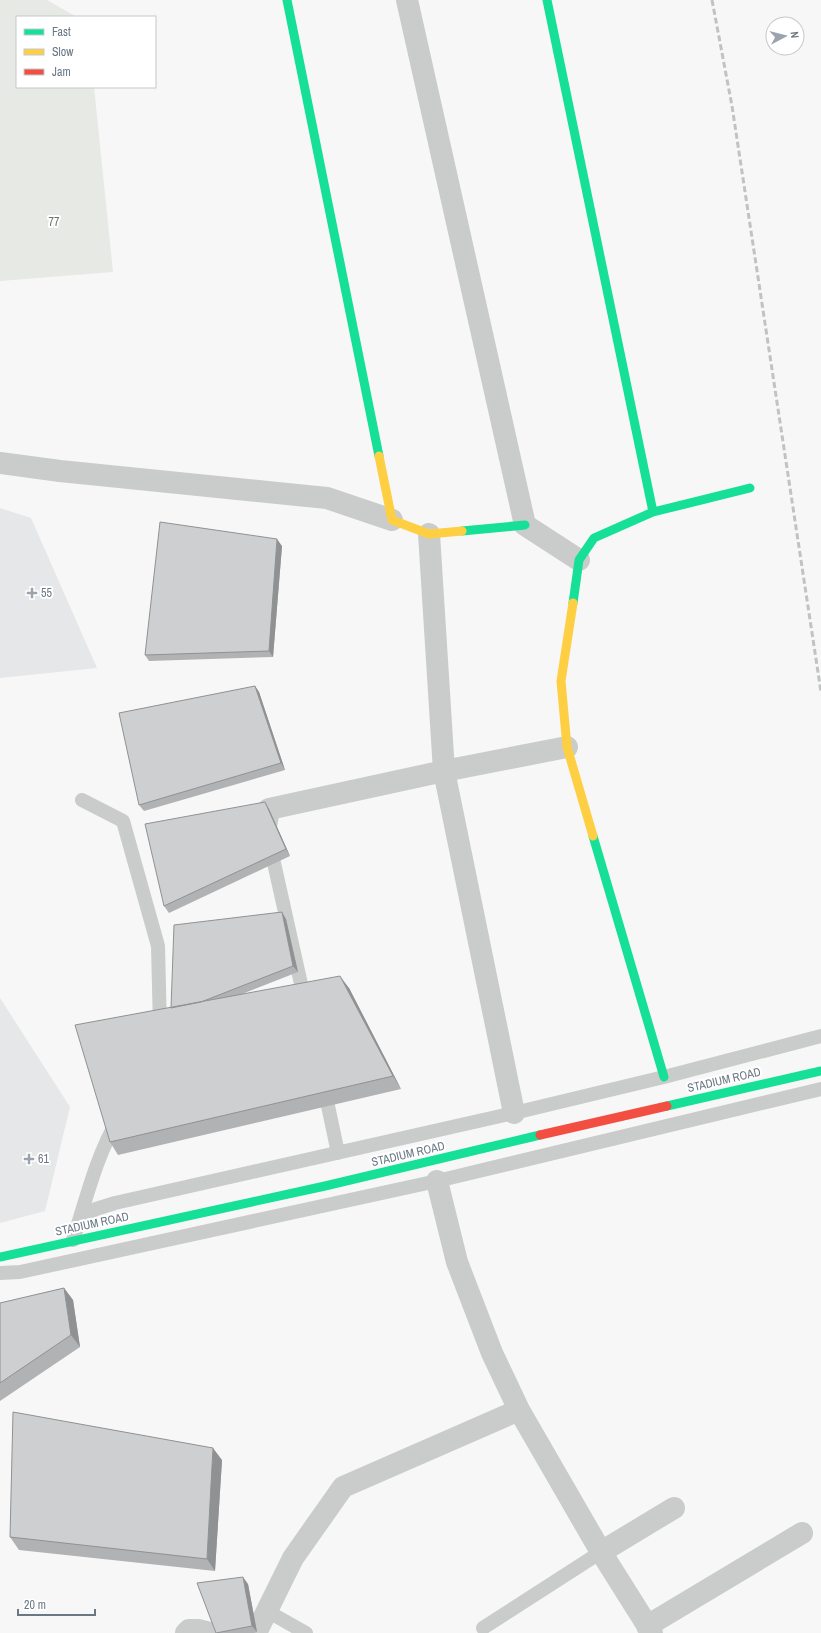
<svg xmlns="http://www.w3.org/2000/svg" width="821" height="1633" font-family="'Archivo Narrow',sans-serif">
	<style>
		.built { fill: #e6e7e8 }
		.green { fill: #e6e9e4 }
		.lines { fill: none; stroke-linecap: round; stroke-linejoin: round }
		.lane { stroke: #cacccc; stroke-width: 14 }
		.street { stroke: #cacccc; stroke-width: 22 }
		.fast { stroke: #16e098; stroke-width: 9 }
		.slow { stroke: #ffcf43; stroke-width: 9 }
		.jam { stroke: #f24e42; stroke-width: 9 }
		.rail { stroke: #c1c2c3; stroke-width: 3; stroke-dasharray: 6 3; stroke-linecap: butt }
		.wall { fill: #b1b2b3 }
		.shaded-wall { fill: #909192 }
		.building { fill: #cecfd0; stroke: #909192 }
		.poi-dot { fill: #9ba4ac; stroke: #fff; stroke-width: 1.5 }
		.labels { text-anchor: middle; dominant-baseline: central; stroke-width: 4; stroke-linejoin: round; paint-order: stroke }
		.park-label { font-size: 12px; fill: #677764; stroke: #fff }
		.poi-label { font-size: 12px; fill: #6a7884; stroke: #fff; text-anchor: start }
		.street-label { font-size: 12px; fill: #6a7884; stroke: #fff }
	</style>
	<rect width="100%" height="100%" fill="#f7f7f7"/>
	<path class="built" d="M0,508L31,518L97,668L0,678Z
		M0,998L70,1107L45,1211L0,1223Z"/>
	<path class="green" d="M0,0H47L77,17H17V87H94L113,272L0,281Z"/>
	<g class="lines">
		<path class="lane" d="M82,800L123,821L158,946L160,1028
			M270,845L305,1002
			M324,1087L338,1153
			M80,1219L96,1209L115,1203L514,1113L664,1077L821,1036
			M73,1240C86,1200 96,1157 117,1121
			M0,1273L20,1272L437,1181L821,1089
			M267,1611L306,1633
			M483,1628L601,1552"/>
		<path class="street" d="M407,0L525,525L579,560
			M0,463L60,471L327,498L392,520
			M429,534L444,771L514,1113
			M266,827L269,809L444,771L567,747
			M437,1181L457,1262L492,1353L519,1410L601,1552L652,1633
			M601,1552L674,1508
			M647,1626L802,1533
			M186,1633L189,1630H198L210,1633
			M256,1633L293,1558L343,1487L519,1410"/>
		<path class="fast" d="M287,0L379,456
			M547,0L653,512
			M462,531L525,525
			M573,603L579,560L594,538L653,512L750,488
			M593,836L664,1077
			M667,1106L821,1071
			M0,1257L325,1186L540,1135"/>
		<path class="slow" d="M379,456L392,520L429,534L462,531
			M573,603L561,681L567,747L593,836"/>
		<path class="jam" d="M540,1135L667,1106"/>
		<path class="rail" d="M712,0L732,106L821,692"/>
	</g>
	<path class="wall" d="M282,546L273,657L149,661L145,655Z
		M255,686L259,692L285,770L144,811L139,805Z
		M269,809L290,856L169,913L164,906Z
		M286,919L298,972L242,994L349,988L401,1089L118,1155L110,1142L171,1008Z
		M64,1288L73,1300L80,1347L0,1401V1303Z
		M222,1460L215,1571L19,1550L10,1537Z
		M248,1584L257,1632L254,1633H216Z"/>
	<path class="shaded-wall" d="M277,539L282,546L273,657L269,651Z
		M255,686L259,692L285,770L281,763Z
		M265,802L269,809L290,856L286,849Z
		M282,912L286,919L298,972L293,966Z
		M340,976L349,988L401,1089L393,1076Z
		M64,1288L73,1300L80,1347L71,1335Z
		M213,1448L222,1460L215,1571L207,1559Z
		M243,1577L248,1584L257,1632L252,1626Z"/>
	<path class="building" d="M160,522L277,539L269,651L145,655Z
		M255,686L281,763L139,805L119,713Z
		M265,802L286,849L164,906L145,824Z
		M282,912L293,966L201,1002L171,1008L174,925Z
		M340,976L393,1076L110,1142L75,1025Z
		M64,1288L71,1335L0,1383V1303Z
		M13,1412L213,1448L207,1559L10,1537Z
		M243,1577L252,1626L216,1633L197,1583Z"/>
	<g class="poi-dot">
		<path d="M30 587h4v4h4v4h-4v4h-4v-4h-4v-4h4z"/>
		<path d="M27 1153h4v4h4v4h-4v4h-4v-4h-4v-4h4z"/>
	</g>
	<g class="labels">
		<g class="park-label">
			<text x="54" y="222">77</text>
		</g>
		<g class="poi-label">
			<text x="41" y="593">55</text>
			<text x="38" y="1159">61</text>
		</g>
		<g class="street-label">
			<text transform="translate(724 1080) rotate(-13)">STADIUM ROAD</text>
			<text transform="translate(408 1154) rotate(-13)">STADIUM ROAD</text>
			<text transform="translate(92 1224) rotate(-12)">STADIUM ROAD</text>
		</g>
	</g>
	<rect x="16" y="16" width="140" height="72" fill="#ffffff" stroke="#c3c9ce"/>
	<rect x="24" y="29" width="20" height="6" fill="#16e098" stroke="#c3c9ce"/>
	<text x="52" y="36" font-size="12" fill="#6a7884">Fast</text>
	<rect x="24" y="49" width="20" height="6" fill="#ffcf43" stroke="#c3c9ce"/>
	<text x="52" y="56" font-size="12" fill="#6a7884">Slow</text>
	<rect x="24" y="69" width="20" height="6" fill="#f24e42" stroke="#c3c9ce"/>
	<text x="52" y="76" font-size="12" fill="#6a7884">Jam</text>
	<g transform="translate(785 36) rotate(83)"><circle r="19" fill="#ffffff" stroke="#c3c9ce"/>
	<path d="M0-3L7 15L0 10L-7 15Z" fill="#9ba4ac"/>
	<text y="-6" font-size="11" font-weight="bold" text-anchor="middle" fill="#6a7884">N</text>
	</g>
	<path d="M18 1609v6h77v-6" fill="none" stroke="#6a7884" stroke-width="2"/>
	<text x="24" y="1609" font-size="12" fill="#6a7884" stroke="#ffffff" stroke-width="3" paint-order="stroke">20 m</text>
</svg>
